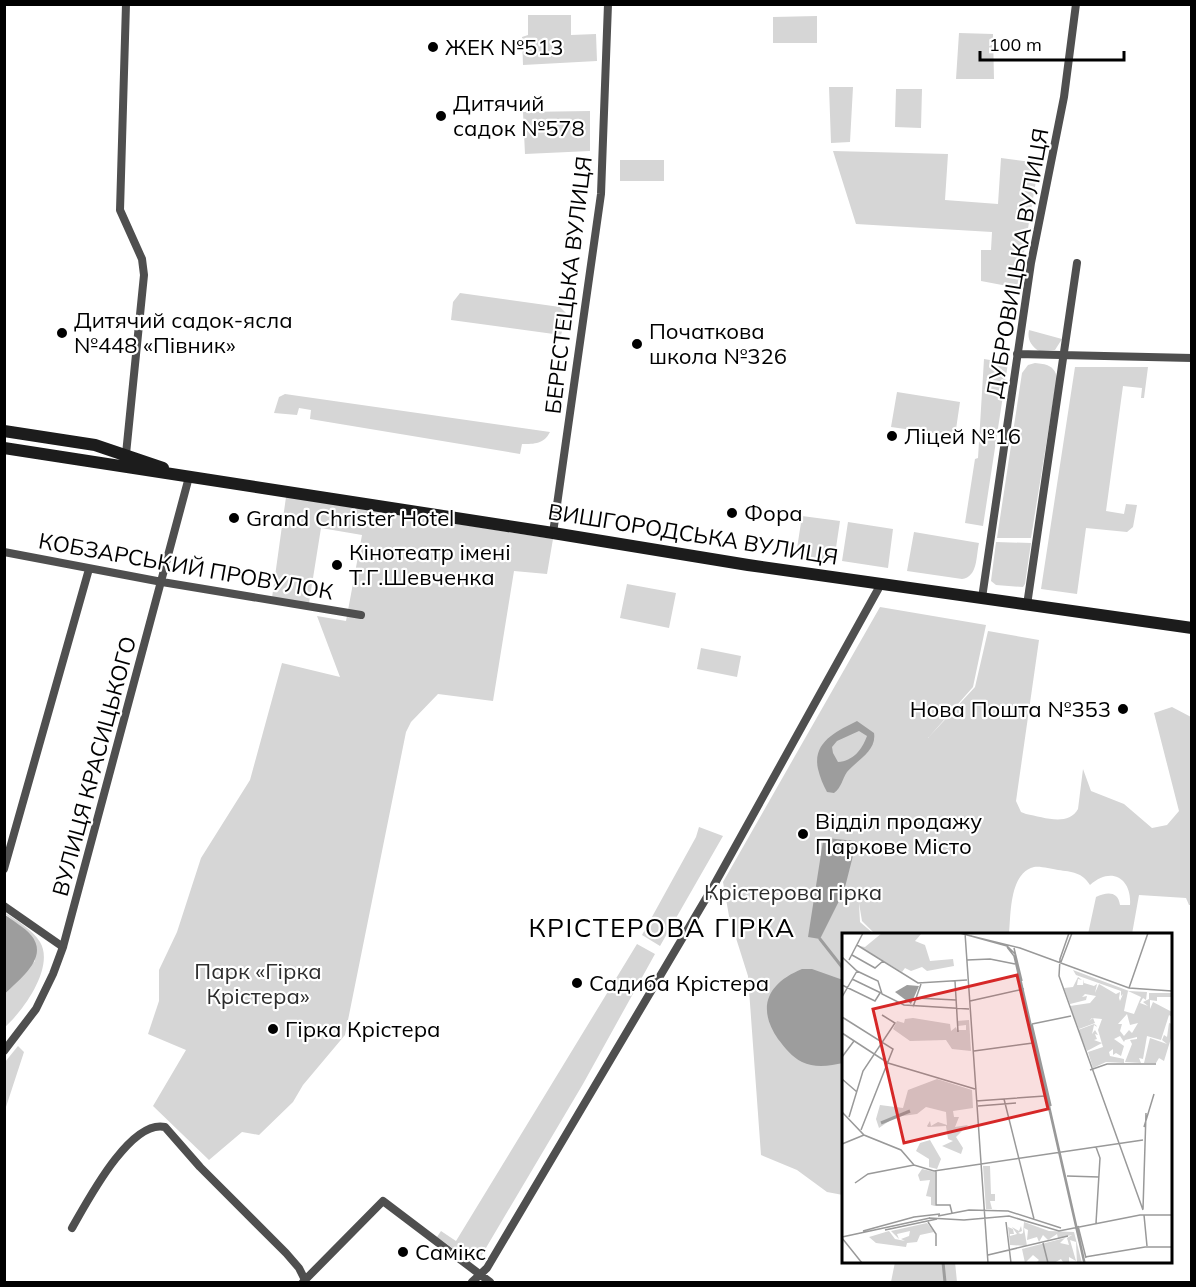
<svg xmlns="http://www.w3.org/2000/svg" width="1196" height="1287" font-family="Mulish,sans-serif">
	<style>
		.green { fill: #d6d6d6 }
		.water { fill: #9d9d9d; fill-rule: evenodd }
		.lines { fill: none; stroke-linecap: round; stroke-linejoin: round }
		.stream { stroke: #9d9d9d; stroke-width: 3 }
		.street { stroke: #4f4f4f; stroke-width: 8 }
		.secondary { stroke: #1c1c1c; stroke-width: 12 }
		.poi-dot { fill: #000; stroke: #fff; stroke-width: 2 }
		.labels { text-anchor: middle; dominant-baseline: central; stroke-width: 4.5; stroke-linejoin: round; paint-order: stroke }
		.poi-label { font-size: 22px; fill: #000; stroke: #fff; text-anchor: start }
		.street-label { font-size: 22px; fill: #000; stroke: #fff }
		.park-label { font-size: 22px; fill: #2d2d2d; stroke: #fff }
		.quarter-label { font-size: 26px; letter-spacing: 1.5px; fill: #000; stroke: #fff }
		.inset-river { fill: none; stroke: #9d9d9d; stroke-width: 3 }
		.inset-road { fill: none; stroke: #999; stroke-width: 1.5 }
		.view { fill: #d62828; fill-opacity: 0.15; stroke: #d62828; stroke-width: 3 }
		.inset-edge { fill: none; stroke: #000; stroke-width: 3 }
	</style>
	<rect width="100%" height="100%" fill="#fff"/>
	<path class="green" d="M528,15H571V35L596,34L597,61L523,65L522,37L528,35Z
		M817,16V43H773V17Z
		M959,33L993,34L994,79H956Z
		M829,87H853L850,142L831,143Z
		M896,89H922L921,128L895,127Z
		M590,111V151L525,154L523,112Z
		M833,151L948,154L945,200L998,204L1001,158L1039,163L1018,288L981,281V250H991L992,232L856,224Z
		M620,160H664V181H620Z
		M460,293L560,307L567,314L561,335L451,320L453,302Z
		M1029,330L1062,339L1055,350L1039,351C1031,346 1027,339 1029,330Z
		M984,359L1008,363L983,526L965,523L975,459L978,458Z
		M1035,363C1046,364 1054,365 1057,377L1031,538H997L1022,373L1028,365Z
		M1075,367H1148L1144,398H1141L1142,388L1123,386L1106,511L1124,514L1126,504L1137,505L1133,527L1127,532L1086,528L1077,594L1041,589Z
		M897,392L960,402L955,436L891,427Z
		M285,394L550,432C544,444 535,444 522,444L520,454L310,419L311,410L299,408L297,415L274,413L279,397Z
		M286,497L553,539L547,574L514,571L493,701L438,694L411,722L406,732L345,1035L303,1085L293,1102L259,1135L242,1132L209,1160L153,1106L186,1050L148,1034L159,1001V970L177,932L201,858L250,780L282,663L340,677L317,616L346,621L362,535L321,528L309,603L272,598Z
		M802,516L840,521L834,561L796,555Z
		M848,522L893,529L888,568L842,561Z
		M914,532L979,543C976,556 978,577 962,579L907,571Z
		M996,542L1031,543L1025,584L1023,587L996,585L991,581Z
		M627,584L676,593L669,628L620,618Z
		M880,607L986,625L973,687L928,738L975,687L988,631L1039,640L1016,801L1021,812L1026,814C1043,817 1068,827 1078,809L1083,769L1091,791L1124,804L1152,828L1167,825L1179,811L1154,713L1172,707L1191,717V905H1189L1186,898L1139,895L1132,934H1088L1096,897C1107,892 1118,891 1120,905H1130C1132,878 1111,866 1090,885C1082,872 1072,872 1058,870C1051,869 1041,866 1034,867C1009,873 1011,915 1009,934H875L862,921L859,903L860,922L874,934H844L843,1195L827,1192L797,1170L761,1155L748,976L729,916L723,882Z
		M701,648L741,656L737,677L697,669Z
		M699,827L723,836L660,946L642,935L696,837Z
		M4,912C16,920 32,929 40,942C55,967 23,1011 5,1027V994L35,961L31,935L5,914Z
		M637,944L655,954L583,1084L480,1258L471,1261L437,1237L441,1231L456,1241Z
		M18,1046L24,1052L5,1110V1062Z
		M895,1262H955L957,1282H891Z"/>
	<path class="water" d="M857,721L874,733C877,751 857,760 847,772C842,779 842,787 834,793L827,792C823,785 820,777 818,769C812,742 837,731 857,721ZM859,731L867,736C862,750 853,761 838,762L833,753L832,747L837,741Z
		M826,838L856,841V844L844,891L820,939L808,937L823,841Z
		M4,914C13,921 24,927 31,935C50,958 19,979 5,994Z
		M802,969H812L843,980V1063C830,1066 814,1068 802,1062C792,1057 785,1048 778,1039C756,1007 768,983 802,969Z"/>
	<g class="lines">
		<path class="stream" d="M820,939L842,967
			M943,1262L945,1282"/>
		<path class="street" d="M126,4L120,210L142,259L144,275L126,454
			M1017,354L1192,358
			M553,533L601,194L608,4
			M4,552L162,582L361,615
			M982,598L1031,263L1064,97L1076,4
			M1027,605L1077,263
			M4,869L89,569
			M4,906L63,947
			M4,1051L36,1009L53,974L63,947L189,477
			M72,1228C87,1202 130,1119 165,1127L200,1167L286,1253L299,1268L306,1282
			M303,1282L383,1201L490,1282
			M472,1282L487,1268L714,885L881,584"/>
		<path class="secondary" d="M4,431L95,445L163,468
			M4,448L553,533L748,565L1192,628"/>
	</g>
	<g class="poi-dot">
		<circle cx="433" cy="47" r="6"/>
		<circle cx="441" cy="116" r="6"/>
		<circle cx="62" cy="333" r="6"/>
		<circle cx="637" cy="344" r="6"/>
		<circle cx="892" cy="436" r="6"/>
		<circle cx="732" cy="513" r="6"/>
		<circle cx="234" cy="518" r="6"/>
		<circle cx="337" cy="565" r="6"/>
		<circle cx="1123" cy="709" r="6"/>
		<circle cx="803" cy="834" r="6"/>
		<circle cx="577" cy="983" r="6"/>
		<circle cx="273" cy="1029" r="6"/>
		<circle cx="403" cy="1252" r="6"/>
	</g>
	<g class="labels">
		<g class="poi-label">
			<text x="445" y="47">ЖЕК №513</text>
			<text x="453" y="103">Дитячий<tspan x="453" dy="25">садок №578</tspan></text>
			<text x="74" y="320">Дитячий садок-ясла<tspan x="74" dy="25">№448 «Півник»</tspan></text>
			<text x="649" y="331">Початкова<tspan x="649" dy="25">школа №326</tspan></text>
			<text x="904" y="436">Ліцей №16</text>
			<text x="744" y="513">Фора</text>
			<text x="246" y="518">Grand Christer Hotel</text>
			<text x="349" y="552">Кінотеатр імені<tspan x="349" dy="25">Т.Г.Шевченка</tspan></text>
			<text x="1111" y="709" text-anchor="end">Нова Пошта №353</text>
			<text x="815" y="821">Відділ продажу<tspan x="815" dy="25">Паркове Місто</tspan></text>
			<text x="589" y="983">Садиба Крістера</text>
			<text x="285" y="1029">Гірка Крістера</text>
			<text x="415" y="1252">Самікс</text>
		</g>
		<g class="street-label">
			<text transform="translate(1017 263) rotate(-80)">ДУБРОВИЦЬКА ВУЛИЦЯ</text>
			<text transform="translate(568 285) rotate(-83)">БЕРЕСТЕЦЬКА ВУЛИЦЯ</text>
			<text transform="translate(693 534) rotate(9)">ВИШГОРОДСЬКА ВУЛИЦЯ</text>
			<text transform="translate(186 566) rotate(10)">КОБЗАРСЬКИЙ ПРОВУЛОК</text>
			<text transform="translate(94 766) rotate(-75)">ВУЛИЦЯ КРАСИЦЬКОГО</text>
		</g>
		<g class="park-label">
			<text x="793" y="892">Крістерова гірка</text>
			<text x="258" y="971">Парк «Гірка<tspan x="258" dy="25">Крістера»</tspan></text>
		</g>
		<g class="quarter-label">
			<text x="662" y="927">КРІСТЕРОВА ГІРКА</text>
		</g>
	</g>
	<g transform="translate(842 933)">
		<rect width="330" height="330" fill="#fff"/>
		<path d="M40,0H80L73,8L83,12L88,28L111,26L112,33L85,38L80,34L69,38L63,35L60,39L17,13L23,14ZM231,37L287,58L305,59L304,67L301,65L298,70L306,73L301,69L307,66V60H330V64H315V68L308,67V76L311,69L330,79V84L327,82L319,107L305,103L301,126L297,125L299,130L283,129L290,111L288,107L295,106V104L283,107L282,109L278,103L272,106L282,113L279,123L274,120L271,122V116L267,119L268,123L282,126V130L264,129L251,135L246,119L261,114L256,97L260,86L250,85L247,88L251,85L253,90L237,96L228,73L248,70L254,63L243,61L240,64L245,63L244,67L228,71L222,55L231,54L236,44L240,47L236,46L235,52H241L242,46V50L252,53L255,51L253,60L257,51L274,61L278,59L277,65L278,68L281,61L279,63V58L234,42ZM286,58L299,64L292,81L282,78ZM285,81L288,92L296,90L290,100L287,97L282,103L278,98L280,91H276ZM71,85L108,91L109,98L114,94L115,97H124V92L116,93L115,88L127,87L129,118L110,116L104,107L68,108L51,96L55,88L62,90L63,86ZM327,90L330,91V102L322,128L317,125L314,130H302L308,105L325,111L320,107L322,102L325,104ZM252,91L254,92L255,94L252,92L250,101L253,97L256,102L253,101L255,106L252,107L260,110L245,118L236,97ZM95,146L130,157L131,175L111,178L112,184H117L113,194L126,192L114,204L121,215L119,221L100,213L111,208L106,206L104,193L86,194L85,193L88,188L89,193L96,189L105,192L104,179L84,174L75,181L53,184L37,195L34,186L38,172L61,175L66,157ZM88,207L99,226L95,236L87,234V226L74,218L78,210ZM141,233H148L149,261H153V268H148L150,276H144ZM80,236L93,239V273L89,272V264L84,263L88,247L78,248L76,242ZM182,289L207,298L232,299L240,330H235L234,309L228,307L234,328L227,324V330H217L221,329L219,326L212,330H194L197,327L191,322L183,330L180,316L223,305L218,310L227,312L225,305L230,302L216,305L215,301L206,307L201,302L197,309L195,304L185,307L186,297L182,295L185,313L168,312L166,294L171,296L172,301H168V303L175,301L170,294L177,298L179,293L180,298L176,300L179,301L181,300ZM85,290L92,299L78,302L75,309L65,310L64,314L34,310L27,304L47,298L53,306L63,308L59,306L67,303L68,298L55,301L57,306L49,298Z" fill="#d6d6d6" fill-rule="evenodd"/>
		<path d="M65,52L77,53L69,71L53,59Z" fill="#9d9d9d"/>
		<path class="inset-river" d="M39,190L68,178"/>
		<path class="inset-road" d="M118,0L165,13L173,21L243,330M123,0L146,330M227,0L218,26L217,43L301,277M129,3L178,15L287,55L330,58M15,12L76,50L125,47M165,14L172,23L242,330M172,15L180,48M10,22L33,35L41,28M0,24L15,38L36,48L40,61L62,72L127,76M7,27L21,0M125,27L148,26L173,31M219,29L230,0M10,46L39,60M113,48L116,99M0,52L33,68L38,60M287,55L306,0M0,64L15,38M74,65L114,67M128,68L182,56M71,74L79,51M0,84L51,116L19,197M190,91L229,83M190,91L209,173M0,100L46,130L133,156M132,118L191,110M0,124L12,108M248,137L265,131H314M0,146L15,159M162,166L192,286M134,168L203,163M136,173L174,170M0,179L22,202L59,217L72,232M7,184L21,138L53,90L40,82M302,194L312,161M0,211L22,202M254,214L258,225L254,290M94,238V272H108L110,280M225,243L257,244M13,250L26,241L72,232L92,238L301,207M301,276L304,180M302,282L305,313M96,283L127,277L166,278L219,295M87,285L122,287L167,283L217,298L298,282H330M86,289L94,301V313M164,289L169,330M236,293L244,325M43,297L95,286M21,298L72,284L98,281M0,304L88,285M0,305L20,330M201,310L206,330M146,322L226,303M243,324L303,314H330"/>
		<path class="view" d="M175,42L206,176L62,210L31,76Z"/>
		<rect width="330" height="330" class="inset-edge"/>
	</g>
	<rect width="1196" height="1287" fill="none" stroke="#000000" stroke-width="12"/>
	<path d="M980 51v9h144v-9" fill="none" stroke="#000000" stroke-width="3"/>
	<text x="989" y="51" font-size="18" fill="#000000" stroke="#ffffff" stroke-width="4.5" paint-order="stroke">100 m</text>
</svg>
